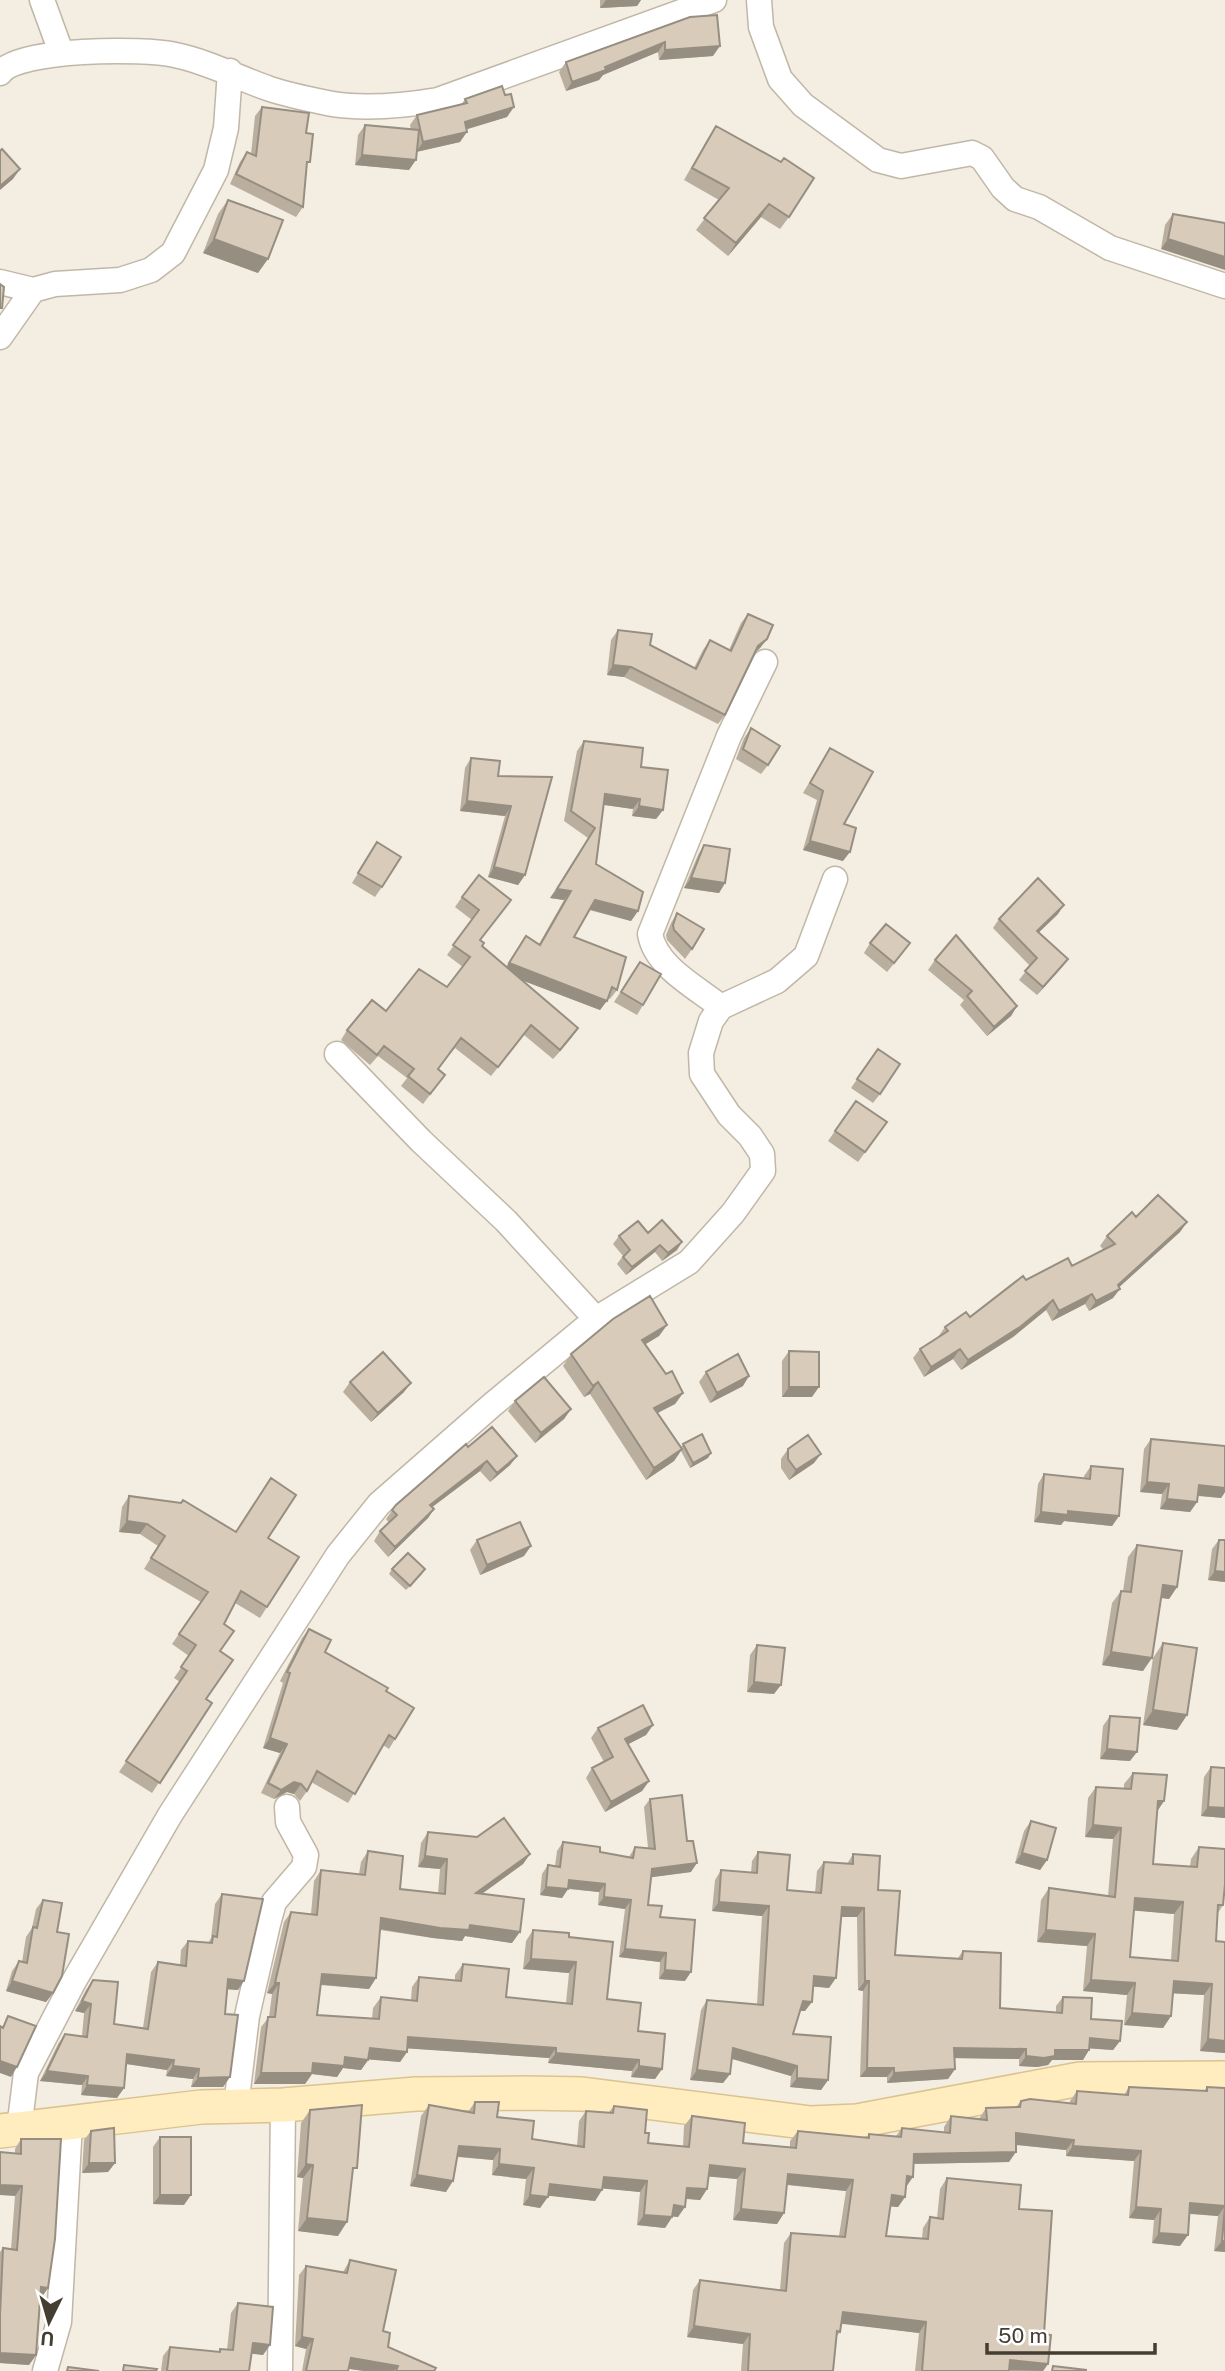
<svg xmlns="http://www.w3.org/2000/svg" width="1225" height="2371" font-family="'Public Sans',sans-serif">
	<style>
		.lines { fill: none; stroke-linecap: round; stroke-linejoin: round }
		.minor-casing { stroke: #c1b7a7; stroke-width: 27 }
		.secondary-casing { stroke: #dac38f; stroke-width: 36 }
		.minor { stroke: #fff; stroke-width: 24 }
		.secondary { stroke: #ffedbf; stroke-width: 33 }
		.wall { fill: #baaf9f; fill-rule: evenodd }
		.shaded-wall { fill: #978e82 }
		.building { fill: #d8cbb9; stroke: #978e82; stroke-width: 2; fill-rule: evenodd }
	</style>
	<rect width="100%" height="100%" fill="#f3ede2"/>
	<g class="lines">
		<g class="minor-casing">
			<path id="minor" d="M42,0L61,52
				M759,0L761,27L780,79L803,105L878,160L901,166L972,153L982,158L1003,188L1015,199L1039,207L1110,248L1225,286
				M0,73C19,48 144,48 175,55C209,62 238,78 270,89C288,95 308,99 327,103C363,110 402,106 438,100L714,0
				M0,282L33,290
				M0,337L33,290L55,284L120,280L151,270L173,253L216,170L226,128L230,71
				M721,1007C696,987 656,967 650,934L729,736L765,662
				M337,1054L421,1141L506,1221L596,1319
				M236,2106L247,2016L268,1924L274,1902L304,1867L306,1855L288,1822L287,1807
				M19,2129L26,2073L74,1981L170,1815L338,1555L379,1504L492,1405L596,1319L689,1262L733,1213L763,1171L762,1154L750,1136L729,1115L702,1074L701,1053L711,1021L721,1007L777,981L806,956L835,879
				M45,2371L59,2322L70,2123
				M280,2371L283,2105"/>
		</g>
		<g class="secondary-casing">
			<path id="secondary" d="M0,2131L201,2107L283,2105L416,2094L525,2093L582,2094L811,2123L857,2121L1080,2079L1225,2078"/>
		</g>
		<use href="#minor" class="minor"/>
		<use href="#secondary" class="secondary"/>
	</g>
	<path class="wall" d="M600,0H641L637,6L600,8Z
		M690,17L713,56L659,60L658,52L603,75L599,80L566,91L559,72L566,62Z
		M465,99L507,117L466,129L460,142L416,152L409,170L355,165L358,135L365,125L411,130L410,125L417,115L461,105Z
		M262,107L306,133V167L303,207L296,217L230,184L240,162L247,152L251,154L255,116Z
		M716,126L789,217L780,229L761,217L728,256L696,230L719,200L684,180L708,138Z
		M228,200L258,273L203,253L218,214Z
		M1173,214L1225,223L1161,249L1165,225Z
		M748,614L767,639L760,648L755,653L725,715L718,724L624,677L607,675L611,640L618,630L650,645L694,668L703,650L710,640L729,650L741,623Z
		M751,728L768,765L761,774L736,759L744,738Z
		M584,741L641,767L663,810L656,819L632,816L633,809L604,805L596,864L638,911L631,921L589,910L574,937L617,990L610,999L608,998L600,1010L522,980L578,1028L571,1038L553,1059L524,1035L491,1076L455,1048L438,1069L445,1075L423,1104L401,1086L407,1078L378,1056L370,1065L341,1040L347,1030L386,1011L447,987L463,967L447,955L472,920L455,907L462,897L511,900L480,940L482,946L506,967L526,936L539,944L564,900L550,898L588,838L564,821L577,751Z
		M830,748L844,824L843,861L803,850L817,800L803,793Z
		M471,758L498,776L552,777L525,875L518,885L488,877L505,816L460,811L465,768Z
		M377,842L382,887L375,897L352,883Z
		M704,845L725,883L719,893L684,888L698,855Z
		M677,913L692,949L685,959L667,940L666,935L671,923Z
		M1058,914L1039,932L1062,967L1037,995L1019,980L1030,966L993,928L999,919Z
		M870,943L903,953L887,972L864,953Z
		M935,960L1017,1006L1011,1016L987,1036L960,1005L964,1000L928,970Z
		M640,962L643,1005L637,1015L614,1002Z
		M878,1049L880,1094L873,1103L851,1088Z
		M856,1101L887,1122L858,1162L828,1141Z
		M1136,1217L1187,1222L1180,1232L1119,1287L1113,1298L1089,1311L1085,1304L1052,1321L1046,1310L1013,1337L961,1370L953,1359L924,1377L913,1358L920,1349L938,1337L945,1327L970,1317L1026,1280L1072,1266L1104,1250L1100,1246L1107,1236Z
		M648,1233L677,1250L662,1261L655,1252L626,1275L617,1264L623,1256L613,1244L619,1236Z
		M667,1325L659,1336L646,1344L666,1374L683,1393L675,1404L658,1413L681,1447L683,1444L708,1458L690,1468L681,1451L674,1461L646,1480L590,1394L584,1397L563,1366L571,1354Z
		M789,1351L812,1397H782V1361Z
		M706,1372L743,1386L710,1403L699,1382Z
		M350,1382L404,1392L371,1422L343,1392Z
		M515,1401L571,1409L564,1419L535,1443L508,1411Z
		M1151,1439L1225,1488V1492L1221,1498L1198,1496L1197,1502L1190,1512L1160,1509L1162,1494L1140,1492L1144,1449Z
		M468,1447L517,1456L510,1465L490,1482L480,1471L432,1507L434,1509L428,1518L388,1557L374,1541L380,1531L389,1523L386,1519L396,1505Z
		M788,1449L814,1463L789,1480L781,1468V1459Z
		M1091,1466L1119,1516L1112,1526L1064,1521L1061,1525L1034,1522L1038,1484L1044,1474L1084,1478V1476Z
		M129,1496L235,1532L268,1538L267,1607L260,1618L235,1603L224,1624L220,1651L206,1699L212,1703L152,1793L119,1772L180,1682L174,1678L189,1656L172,1644L201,1602L144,1569L158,1546L140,1534L119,1532L122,1507Z
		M477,1540L524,1556L480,1575L470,1550Z
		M1219,1540H1225V1582L1208,1580L1212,1549Z
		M1137,1545L1177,1587L1169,1599L1161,1598L1143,1671L1102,1665L1112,1603L1121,1591H1123L1128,1557Z
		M392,1569L422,1574L406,1590L389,1574Z
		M309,1629L325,1652L386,1691L395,1739L389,1749L383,1745L348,1803L311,1782L307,1791L300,1801L294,1794L287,1792L274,1799L261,1793L280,1753L263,1748L283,1683L280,1681L302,1638Z
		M1163,1643L1187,1715L1177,1730L1143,1725L1153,1658Z
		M757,1645L774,1694L747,1692L750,1655Z
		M1110,1716L1130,1761L1100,1759L1103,1726Z
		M653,1725L646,1735L628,1744L649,1781L642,1791L605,1812L586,1778L592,1768L604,1762L591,1738L598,1728Z
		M1211,1767L1225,1768V1818L1201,1816L1204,1777Z
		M1133,1773L1164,1801L1157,1811L1153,1864L1190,1867L1191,1859L1199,1847L1224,1897L1223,1905L1218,1913L1216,1941L1225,1942V2053L1200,2051L1204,1995L1173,1993L1171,2016L1163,2028L1124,2025L1127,1995L1083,1991L1087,1946L1037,1942L1041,1900L1049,1888L1108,1896L1113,1839L1085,1837L1088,1798L1096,1787L1124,1789V1784ZM1134,1910L1174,1914L1171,1960L1130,1957Z
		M650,1799L691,1872L651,1877L648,1905L660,1917L685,1981L659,1979L660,1962L619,1957L625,1909L598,1905L599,1892L568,1889L562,1898L540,1895L542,1874L548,1865L555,1866L557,1851L563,1842L600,1852L629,1857L635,1847L648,1848L644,1807Z
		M1031,1821L1047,1860L1040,1870L1015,1863L1024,1831Z
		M428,1832L530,1854L523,1864L483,1893L512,1943L465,1936L462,1941L433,1938L380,1930L376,1978L369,1989L320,1985L317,2015L372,2019L373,2008L381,1997L411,2000L412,1987L419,1977L455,1981V1975L463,1964L506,1997L566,2003L569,1973L523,1969L526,1941L533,1930L569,1937L607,1999L638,2031L662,2069L655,2079L631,2077L632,2071L548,2063L549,2058L407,2048V2052L400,2062L369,2059L361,2070L343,2068L337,2077L312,2074L305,2084H254L261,2027L269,2017L272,1994L267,1993L284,1922L291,1912L311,1914L314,1881L321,1870L359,1874L361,1862L368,1851L400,1889L438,1894L440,1869L418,1867L421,1843Z
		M758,1852L787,1890L815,1893L817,1871L824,1862L847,1864L853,1854L878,1890L895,1955L958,1958L963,1951L1000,2008L1056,2013V2006L1063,1997L1120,2041L1113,2050L1090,2048L1083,2060H1052L1048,2065L1037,2067L1019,2066V2059L954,2058L955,2069L948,2079L887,2083V2077H860L863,1991L858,1990L857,1917H841L829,1988L813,1986L805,2011H800L793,2034L828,2080L821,2090L790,2087L791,2076L732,2059L730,2074L723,2083L690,2080L701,2010L707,2000L757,2005L762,1916L712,1911L715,1880L721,1870L751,1873L752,1861Z
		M222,1894L238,1990L228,1989L225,2014L230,2077L223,2087H191L193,2079L166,2076L167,2070L126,2064L124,2088L117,2098L81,2095L82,2085L40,2081L58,2044L65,2034L82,2036L84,2013L75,2011L86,1990L93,1980L114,2024L143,2028L151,1972L158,1962L180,1965L181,1950L188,1941L208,1943L211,1938L215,1904Z
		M43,1900L57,1932L53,1993L46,2002L6,1991L12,1971L19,1961L22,1962L26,1937L32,1928L36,1909Z
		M1129,2087L1204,2091L1207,2087L1225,2088V2252L1214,2251L1218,2216L1189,2214L1180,2246L1152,2243L1154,2220L1129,2218L1134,2161L1066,2156V2150L1016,2145L1009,2162L914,2164L906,2187L905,2197L898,2207L890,2206L886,2236L922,2239L923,2228L930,2217L937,2218L940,2189L947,2178L1019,2209L1044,2334L1048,2364L1043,2371H915L919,2333L841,2323L840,2332L836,2337L833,2371H741L743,2344L687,2337L693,2290L700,2280L780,2290L784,2243L791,2233L839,2236L846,2191L787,2185L784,2213L777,2224L733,2220L737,2179L709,2176L707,2189L700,2200L686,2199L678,2217L673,2216L665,2228L637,2225L640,2192L603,2188L595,2201L548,2195L540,2208L523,2205L526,2179L492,2175L493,2160L457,2157L446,2192L410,2186L421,2116L429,2105L468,2112L475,2102L532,2139L577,2146L579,2121L586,2111L609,2112L614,2106L645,2133L648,2143L683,2147L684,2126L692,2116L743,2143L790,2147V2141L798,2131L866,2138L869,2134L896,2136L902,2128L944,2132V2127L951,2116L979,2119L986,2108L1016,2107L1021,2101L1070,2104V2101L1077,2091L1124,2095Z
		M310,2110L352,2175L338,2236L298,2231L303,2178L297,2177L301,2123Z
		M91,2131L115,2163L108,2172L82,2173L84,2140Z
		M160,2137L184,2205L153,2204V2147Z
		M21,2139L48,2288L41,2298L36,2355L29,2365L0,2363V2252L3,2248L11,2249L15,2196V2149Z
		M350,2260L383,2331L388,2347L434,2371H364L349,2369L348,2371H302L306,2349L295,2346L299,2275L306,2266L343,2272Z
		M238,2303L270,2345L263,2355L252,2353L249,2371H161L163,2356L170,2347L218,2352L220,2349L227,2350L231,2313Z"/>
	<path class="shaded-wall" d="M606,0H641L637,6L600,8Z
		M665,42L658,52L603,75L599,80L566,91L572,82Z
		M720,46L713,56L659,60L665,50Z
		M514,107L507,117L458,132L465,122Z
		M467,132L460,142L416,152L423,142Z
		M362,155L416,160L409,170L355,165Z
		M20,169L13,179L0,190V186Z
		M769,204L761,217L728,256L736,243Z
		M214,239L268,259L258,273L203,253Z
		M1168,239L1225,257V270L1161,249Z
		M767,639L760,648L752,655L758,646Z
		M613,665L631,667L624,677L607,675Z
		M605,794L640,799L633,809L598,804Z
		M467,801L511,806L505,816L460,811Z
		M639,806L663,810L656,819L632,816Z
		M810,841L850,852L843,861L803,850Z
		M494,867L525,875L518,885L488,877Z
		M691,878L725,883L719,893L684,888Z
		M557,889L571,891L564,900L550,898Z
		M595,900L638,911L631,921L588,909Z
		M1064,905L1058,914L1031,940L1037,931Z
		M1068,959L1062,967L1037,995L1043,987Z
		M509,963L607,1001L600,1010L503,973Z
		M1017,1006L1011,1016L987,1036L994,1027Z
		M578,1028L571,1038L553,1059L560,1050Z
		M1187,1222L1180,1232L1115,1291L1120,1289L1113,1298L1089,1311L1096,1301L1118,1285Z
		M682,1242L677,1250L662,1261L668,1253Z
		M660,1245L655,1252L626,1275L632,1267Z
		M1092,1294L1085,1304L1052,1321L1059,1311Z
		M1053,1300L1046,1310L1013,1337L961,1370L968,1360Z
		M667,1325L659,1336L634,1351L642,1340Z
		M960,1349L953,1359L924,1377L931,1367Z
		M749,1376L743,1386L710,1403L717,1393Z
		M598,1382L590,1394L584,1397L593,1386Z
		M411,1383L404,1392L371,1422L378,1413Z
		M789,1387H819L812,1397H782Z
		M683,1393L675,1404L645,1419L654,1408Z
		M571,1409L564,1419L535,1443L541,1433Z
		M682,1449L674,1461L646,1480L654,1468Z
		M711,1453L708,1458L690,1468L693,1463Z
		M821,1454L814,1463L789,1480L796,1470Z
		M517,1456L510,1465L490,1482L497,1473Z
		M487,1461L480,1471L423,1514L430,1505Z
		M1147,1482L1169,1484L1162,1494L1140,1492Z
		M1199,1485L1225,1488V1492L1221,1498L1192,1495Z
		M1167,1499L1197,1502L1190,1512L1160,1509Z
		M434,1509L428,1518L388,1557L395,1547Z
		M1068,1511L1119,1516L1112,1526L1064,1521L1061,1525L1034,1522L1041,1512Z
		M127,1521L147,1524L140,1534L119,1532Z
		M531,1546L524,1556L480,1575L487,1565Z
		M1215,1571L1225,1572V1582L1208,1580Z
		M1163,1585L1177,1587L1169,1599L1155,1597Z
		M1111,1652L1152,1658L1143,1671L1102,1665Z
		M754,1682L781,1685L774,1694L747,1692Z
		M1153,1710L1187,1715L1177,1730L1143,1725Z
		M653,1725L646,1735L619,1749L625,1739Z
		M270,1738L287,1744L280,1753L263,1748Z
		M1107,1749L1137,1752L1130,1761L1100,1759Z
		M649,1781L642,1791L605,1812L611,1802Z
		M294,1782L301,1784L294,1794L287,1792L274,1799L281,1790Z
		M1158,1801H1164L1156,1813Z
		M1208,1807L1225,1808V1818L1201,1816Z
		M1093,1825L1121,1828L1113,1839L1085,1837Z
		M1022,1853L1047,1860L1040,1870L1015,1863Z
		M530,1854L523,1864L469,1903L476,1893Z
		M425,1856L447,1859L440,1869L418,1867Z
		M697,1863L691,1872L646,1878L652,1869Z
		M569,1880L605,1884L599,1892L563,1888Z
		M546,1887L568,1889L562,1898L540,1895Z
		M604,1897L631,1900L625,1909L598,1905Z
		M1135,1898L1183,1902L1174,1914L1127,1910Z
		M719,1902L769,1906L762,1916L712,1911Z
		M842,1907L864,1908L857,1917H835Z
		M381,1918L470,1925L520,1932L512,1943L465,1936L462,1941L433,1938L374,1928Z
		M1046,1930L1095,1934L1087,1946L1037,1942Z
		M625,1949L666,1953L660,1962L619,1957Z
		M531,1959L576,1962L569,1973L523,1969Z
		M665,1970L691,1972L685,1981L659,1979Z
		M322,1974L376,1978L369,1989L314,1984Z
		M814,1976L836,1978L829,1988L807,1986Z
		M228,1979L244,1981L238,1990L222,1989Z
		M1091,1980L1135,1983L1127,1995L1083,1991Z
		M12,1981L53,1993L46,2002L6,1991Z
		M865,1981H869L863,1991L858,1990Z
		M1174,1981L1212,1984L1204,1995L1166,1993Z
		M275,1983H279L272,1994L267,1993Z
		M82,2001L91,2004L84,2013L75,2011Z
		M803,2001L812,2002L805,2011H796Z
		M1132,2013L1171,2016L1163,2028L1124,2025Z
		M408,2037L556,2048L549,2058L401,2048Z
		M1090,2038L1120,2041L1113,2050L1083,2048Z
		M1208,2039L1225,2041V2053L1200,2051Z
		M370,2048L407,2052L400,2062L363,2059Z
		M733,2048L797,2066L791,2076L726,2057Z
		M954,2048L1026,2049L1019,2059L947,2058Z
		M1055,2050H1089L1083,2060H1052L1048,2065L1037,2067L1019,2066L1026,2056Z
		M556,2053L639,2060L632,2071L548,2063Z
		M127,2054L174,2060L167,2070L120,2063Z
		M345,2057L368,2060L361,2070L343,2068L337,2077L312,2074L305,2084H254L261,2073Z
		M0,2061L17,2067L11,2077L0,2073Z
		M173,2066L199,2069L193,2079L166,2076Z
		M639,2066L662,2069L655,2079L631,2077Z
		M867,2068H894L887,2077H860Z
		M955,2069L948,2079L887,2083L894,2073Z
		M697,2070L730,2074L723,2083L690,2080Z
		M47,2071L88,2076L82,2085L40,2081Z
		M230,2077L223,2087H191L198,2078Z
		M797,2078L828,2080L821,2090L790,2087Z
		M87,2085L124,2088L117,2098L81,2095Z
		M1016,2133L1074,2140L1066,2150L1008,2144Z
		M459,2146L500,2149L493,2160L452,2156Z
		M1073,2146L1141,2151L1134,2161L1066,2156Z
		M1016,2152L1009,2162L907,2164L914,2154Z
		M89,2163H115L108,2172L82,2173Z
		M306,2164L313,2165L303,2178L297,2177Z
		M499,2164L534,2168L526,2179L492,2175Z
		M710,2165L745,2169L737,2179L702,2176Z
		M788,2174L853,2180L846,2191L781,2184Z
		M417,2175L453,2181L446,2192L410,2186Z
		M907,2176L913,2177L906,2187Z
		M604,2177L647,2181L640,2192L597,2188Z
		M550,2184L602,2190L595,2201L542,2195Z
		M0,2185L22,2186L15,2196L0,2195Z
		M687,2188L707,2189L700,2200L679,2198Z
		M160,2195H191L184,2205L153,2204Z
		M530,2195L548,2197L540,2208L523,2205Z
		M892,2195L905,2197L898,2207L884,2206Z
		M1190,2203L1225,2206L1218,2216L1183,2213Z
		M674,2205L685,2207L678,2217L666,2216Z
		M1136,2207L1161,2209L1154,2220L1129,2218Z
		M741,2209L784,2213L777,2224L733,2220Z
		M644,2215L672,2217L665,2228L637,2225Z
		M307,2218L347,2222L338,2236L298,2231Z
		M1159,2233L1188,2235L1180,2246L1152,2243Z
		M1222,2241H1225V2252L1214,2251Z
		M41,2287L48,2288L41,2298Z
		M843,2312L926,2322L919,2333L835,2323Z
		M694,2326L750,2334L743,2344L687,2337Z
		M302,2337L313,2339L306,2349L295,2346Z
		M253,2343L270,2345L263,2355L246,2353Z
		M0,2353L36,2355L29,2365L0,2363Z
		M351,2358L398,2366L394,2371H364L344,2368Z
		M1010,2360L1048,2364L1043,2371L1003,2370Z"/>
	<path class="building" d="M717,15L720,46L665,50V42L605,67L606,70L572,82L566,62L690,17Z
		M502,86L505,95L511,94L514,107L465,122L467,132L423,142L417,115L467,103L465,99Z
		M262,107L309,113L306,133L313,134L310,162H307L303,207L236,174L247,152L256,156Z
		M365,125L419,130L416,160L362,155Z
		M716,126L781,162L784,158L814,178L789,217L769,204L736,243L704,218L729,188L692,168Z
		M2,149L20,169L0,186V151Z
		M228,200L283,220L268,259L214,239Z
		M1173,214L1225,223V257L1168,239Z
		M0,284L4,287L2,308H0Z
		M748,614L773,625L767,639L758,646L725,715L631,667L613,665L618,630L652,634L650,645L696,669L710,640L731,651Z
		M751,728L780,746L768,765L743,749Z
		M584,741L643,748L641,767L668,770L663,810L639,806L640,799L605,794L596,864L643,892L638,911L595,900L574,937L626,957L617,990L612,987L607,1001L509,963L526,936L540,945L571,891L557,889L595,828L571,811Z
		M830,748L873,772L844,824L856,828L850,852L810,841L823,791L810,783Z
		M471,758L500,761L498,776L552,777L525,875L494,867L511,806L467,801Z
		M377,842L401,857L382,887L358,873Z
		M704,845L730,849L725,883L691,878Z
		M479,875L511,900L480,940L484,943L482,946L578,1028L560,1050L531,1025L498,1067L461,1038L438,1069L445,1075L430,1094L408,1076L414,1069L384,1046L377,1055L347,1030L372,1000L386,1011L419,969L447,987L470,957L453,945L479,910L462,897Z
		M1038,878L1064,905L1037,931L1068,959L1043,987L1025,971L1037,958L999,919Z
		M677,913L704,929L692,949L674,930L673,925Z
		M886,924L910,943L894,963L870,943Z
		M956,935L1017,1006L994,1027L967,996L972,991L935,960Z
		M640,962L661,974L643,1005L621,992Z
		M878,1049L900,1064L880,1094L857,1079Z
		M856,1101L887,1122L865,1152L835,1131Z
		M1158,1195L1187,1222L1118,1285L1120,1289L1096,1301L1092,1294L1059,1311L1053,1300L1020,1327L968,1360L960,1349L931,1367L920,1349L948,1331L945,1327L966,1312L970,1317L1023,1276L1026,1280L1068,1258L1072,1266L1115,1244L1107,1236L1132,1212L1136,1217Z
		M662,1220L682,1242L668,1253L660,1245L632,1267L623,1257L630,1250L619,1236L638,1221L648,1233Z
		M650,1296L667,1325L642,1340L666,1374L672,1371L683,1393L654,1408L682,1449L654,1468L598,1382L593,1386L571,1354L613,1319Z
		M789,1351L819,1352V1387H789Z
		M383,1352L411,1383L378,1413L350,1382Z
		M738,1354L749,1376L717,1393L706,1372Z
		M544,1377L571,1409L541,1433L515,1401Z
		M492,1427L517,1456L497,1473L487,1461L430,1505L434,1509L395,1547L380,1531L397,1515L392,1510L396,1505L466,1444L468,1447Z
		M702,1434L711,1453L693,1463L683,1444Z
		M808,1435L821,1454L796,1470L788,1459V1449Z
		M1151,1439L1225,1446V1488L1199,1485L1197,1502L1167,1499L1169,1484L1147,1482Z
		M1091,1466L1123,1469L1119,1516L1068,1511V1515L1041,1512L1044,1474L1090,1479Z
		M271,1478L296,1495L268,1538L299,1557L267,1607L241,1591L224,1624L234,1631L220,1651L233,1660L206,1699L212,1703L160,1783L126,1761L187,1671L181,1667L196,1645L179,1634L208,1592L151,1558L165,1536L147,1524L127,1521L129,1496L181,1503L183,1500L236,1532Z
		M520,1522L531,1546L487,1565L477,1540Z
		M1219,1540H1225V1572L1215,1571Z
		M1137,1545L1182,1551L1177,1587L1163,1585L1152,1658L1111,1652L1121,1591L1131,1592Z
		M408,1553L425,1569L410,1586L392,1569Z
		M309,1629L331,1640L325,1652L388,1688L386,1691L414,1708L395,1739L389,1735L355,1794L317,1771L307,1791L301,1784L294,1782L281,1790L268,1783L287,1744L270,1738L290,1673L287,1672Z
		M1163,1643L1197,1648L1187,1715L1153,1710Z
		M757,1645L785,1648L781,1685L754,1682Z
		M643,1705L653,1725L625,1739L649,1781L611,1802L592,1768L613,1757L598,1728Z
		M1110,1716L1140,1718L1137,1752L1107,1749Z
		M1211,1767L1225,1768V1808L1208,1807Z
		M1133,1773L1167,1775L1164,1801H1158L1153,1864L1197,1867L1199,1847L1225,1849V1884L1223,1905H1218L1216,1941L1225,1942V2041L1208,2039L1212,1984L1174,1981L1171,2016L1132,2013L1135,1983L1091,1980L1095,1934L1046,1930L1049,1888L1115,1897L1121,1828L1093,1825L1096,1787L1131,1789ZM1135,1898L1183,1902L1178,1961L1130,1957Z
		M682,1795L687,1841H693L697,1863L652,1869L648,1905L662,1906L660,1917L695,1920L691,1972L665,1970L666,1953L625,1949L631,1900L604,1897L605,1884L569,1880L568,1889L546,1887L548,1865L560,1867L563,1842L600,1847V1852L633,1858L635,1847L655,1849L650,1799Z
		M504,1818L530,1854L476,1893L524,1899L520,1932L470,1925L469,1930L440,1928L381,1918L376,1978L322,1974L317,2015L379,2019L381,1997L417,2001L419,1977L461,1981L463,1964L509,1969L506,1997L572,2004L576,1962L531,1959L533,1930L569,1933V1937L613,1942L607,1999L641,2003L638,2031L665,2034L662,2069L639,2066V2060L556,2053V2048L408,2037L407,2052L370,2048L368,2060L345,2057L344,2066L313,2063L312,2073H261L268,2017H275L279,1983H275L291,1912L317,1915L321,1870L365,1875L368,1851L403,1856L400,1889L445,1894L447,1859L425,1856L428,1832L477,1837Z
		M1031,1821L1056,1828L1047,1860L1022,1853Z
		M758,1852L790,1855L787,1890L821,1893L824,1862L853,1864V1854L880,1856L878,1890L900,1891L895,1955L962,1959L963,1951L1001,1953L1000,2008L1062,2013L1063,1997L1092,1998L1091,2019L1122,2021L1120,2041L1090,2038L1089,2050H1055V2056L1044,2058L1026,2056V2049L954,2048L955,2069L894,2073V2068H867L869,1981H865L864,1908L842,1907L836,1978L814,1976L812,2002L803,2001L793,2034L831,2037L828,2080L797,2078V2066L733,2048L730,2074L697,2070L707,2000L763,2005L769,1906L719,1902L721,1870L757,1873Z
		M222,1894L263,1899L244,1981L228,1979L225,2014L238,2015L230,2077L198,2078L199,2069L173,2066L174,2060L127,2054L124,2088L87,2085L88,2076L47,2071L65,2034L87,2037L91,2004L82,2001L93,1980L118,1982L114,2024L148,2029L158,1962L186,1966L188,1941L212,1943L213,1936L217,1937Z
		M43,1900L62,1903L57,1932L69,1934L62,1976L53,1993L12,1981L19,1961L27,1963L33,1927L37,1928Z
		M8,2016L36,2026L17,2067L0,2061V2026L3,2028Z
		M1129,2087L1207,2091V2087L1225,2088V2241H1222L1225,2206L1190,2203L1188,2235L1159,2233L1161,2209L1136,2207L1141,2151L1073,2146L1074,2140L1016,2133V2152L914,2154L913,2177L907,2176L905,2197L892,2195L886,2236L928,2239L930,2217L943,2219L947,2178L1021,2185L1019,2209L1052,2211L1044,2334L1051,2335L1048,2364L1010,2360L1009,2371H922L926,2322L843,2312L840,2332L837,2331L833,2371H748L750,2334L694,2326L700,2280L786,2291L791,2233L845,2237L853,2180L788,2174L784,2213L741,2209L745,2169L710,2165L707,2189L687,2188L685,2207L674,2205L672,2217L644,2215L647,2181L604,2177L602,2190L550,2184L548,2197L530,2195L534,2168L499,2164L500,2149L459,2146L453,2181L417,2175L429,2105L474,2113L475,2102H499L497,2117L534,2121L532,2139L584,2147L586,2111L613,2113L614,2106L647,2110L645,2133H649L648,2143L689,2147L692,2116L745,2123L743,2143L796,2148L798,2131L869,2138V2134L901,2137L902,2128L950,2133L951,2116L987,2120L986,2108L1020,2107L1021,2101L1030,2099L1076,2104L1077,2091L1128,2095Z
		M362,2105L357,2168H353L347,2222L307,2218L313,2165L306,2164L310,2110Z
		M114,2128L115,2163H89L91,2131Z
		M160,2137H191V2195H160Z
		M21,2139H61L55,2239L48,2288L41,2287L36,2355L0,2353V2315L3,2248L17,2250L22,2186L0,2185V2152L21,2154Z
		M350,2260L396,2270L383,2331L390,2333L388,2347L436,2368L434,2371H396L398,2366L351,2358L348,2371H306L313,2339L302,2337L306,2266L347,2273Z
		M238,2303L273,2307L270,2345L253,2343L249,2371H167L170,2347L220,2352V2349L233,2350Z
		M124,2365L157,2369L156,2371H123Z
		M1053,2366L1086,2370V2371H1052Z
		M68,2367L99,2371H67Z"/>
	<g transform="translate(49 2322) rotate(185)" stroke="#ffffff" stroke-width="5" paint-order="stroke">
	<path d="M0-5L12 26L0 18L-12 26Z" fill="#443d32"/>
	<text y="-10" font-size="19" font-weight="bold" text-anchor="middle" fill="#443d32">U</text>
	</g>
	<path d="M987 2343v10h168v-10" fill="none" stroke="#443d32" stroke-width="3.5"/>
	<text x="998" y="2343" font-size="21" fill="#443d32" stroke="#ffffff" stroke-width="5" paint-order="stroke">50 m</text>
</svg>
